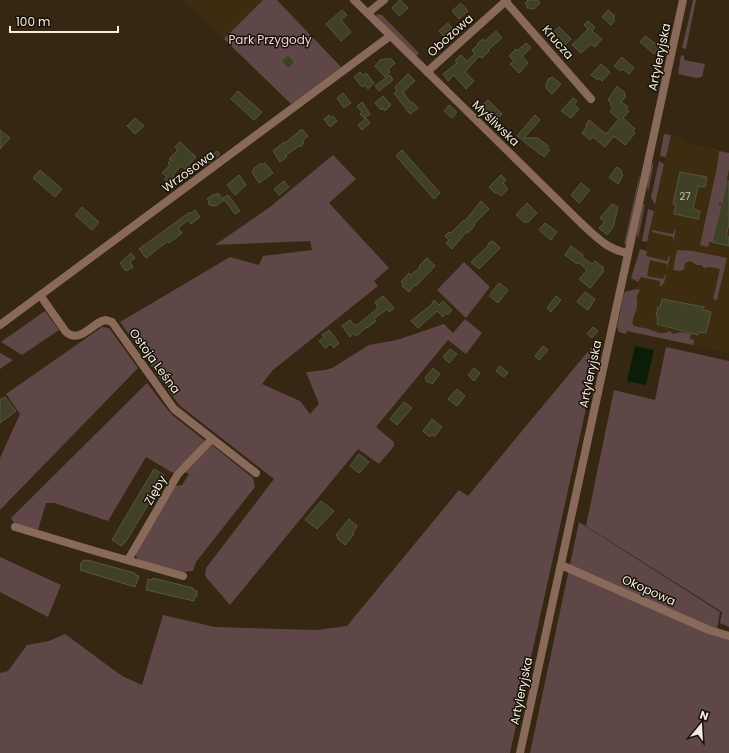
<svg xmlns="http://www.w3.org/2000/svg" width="729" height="753" font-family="Poppins,sans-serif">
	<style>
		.built { fill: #3d2c0f }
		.green { fill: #5f4747 }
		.water { fill: #0c1d07 }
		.building { fill: #404027; stroke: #57573e }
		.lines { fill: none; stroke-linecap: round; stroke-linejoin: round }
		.minor { stroke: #896959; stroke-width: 8 }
		.labels { text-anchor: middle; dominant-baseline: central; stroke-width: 3; stroke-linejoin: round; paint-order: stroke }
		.number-label { font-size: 10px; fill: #c8c1b1 }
		.street-label { font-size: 12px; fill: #f5ecdf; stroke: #171108 }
		.park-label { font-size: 12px; fill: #fcd3d3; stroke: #171108 }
	</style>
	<rect width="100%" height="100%" fill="#352712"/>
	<path class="built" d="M182,0H263L224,39Z
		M671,135L684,138L687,143L729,152V353L626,331L622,324L630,290L637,289Z"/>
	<path class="green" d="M263,0H277L341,67L291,104L224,39Z
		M693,0H696L686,49L682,48Z
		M376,14L382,15L419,53L416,57L377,17Z
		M681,55L684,56V60L705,64L702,77L696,78L678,74Z
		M664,134L671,135L666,157L660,156Z
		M719,151L729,153V169L722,203L720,202L719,205L721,206L712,242H709L708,247L700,245L717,167Z
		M333,155L356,179L329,203L389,268L374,281L378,286L273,370L262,384L300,401L310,414L319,404L306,372L325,370L332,368L369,345L397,340L444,324L453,333L465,319L482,333L466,354L448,340L376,427L394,442V446L379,464L358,449L230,605L205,576L206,568L274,479L179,405L120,322L230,257L259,265L263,256L312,250L310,241L215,245L270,207Z
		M659,161L664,164L655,205L651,197Z
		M654,162L648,192C646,184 648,168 654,162Z
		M640,176L627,243L624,245L639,177Z
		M645,204L638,239L637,232L643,205Z
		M648,209L654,211L647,242L642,241Z
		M675,229L676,230L673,242V237L652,232V230L673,234Z
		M640,249L647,251L646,256L667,261L669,256L670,257L667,269V264L650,260L647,276L663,279L665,275H666L664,283L660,287V281L641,277L638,282L631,278Z
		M677,250L693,251L727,258L717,300L713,299L720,269L709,267L704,268L701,265H697L690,261L685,263L684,269L680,271L673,270Z
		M464,262L490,287L466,318L437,290Z
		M637,289L640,290C634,298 638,298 637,306C637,312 631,318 633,325C637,328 640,327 645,328C656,331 659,336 670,331L673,334L681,332L691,334L690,339L694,340L693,345L627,331L626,334L619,332L617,327L624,293L627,291Z
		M45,311L59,330L22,355L1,342Z
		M102,327L109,328L138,368L0,510V458L20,414L6,394Z
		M595,343L600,345L510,753H0V673L8,671L27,645L49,641L65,634L122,676L142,685L163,615L215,627L317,630L347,626L459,490L468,496Z
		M666,347L729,361V627L720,623L722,612L586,526L614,390L655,400Z
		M0,353L13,360L0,369Z
		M147,383L171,414L204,440L202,446L173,473L146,457L108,521L54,503H46L38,530L14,523L11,518Z
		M212,445L253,478L255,487L196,562L193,571L184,572L138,561L135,553L175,486L182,485L189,474L185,472Z
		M579,522L720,612L716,635L729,639V753H530Z
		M0,557L61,585L48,617L0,592Z"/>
	<path class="water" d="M635,346L654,350L646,385L627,381Z"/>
	<path class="building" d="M400,0L408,8L399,16L392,8Z
		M528,0H538L540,3L534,9L527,8V5L525,3Z
		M461,3L468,11L459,19L452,11Z
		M342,10L347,15L341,20L351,32L341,41L326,24Z
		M608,10L615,16L613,18L615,20L611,25L602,17Z
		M588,21L595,27L592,31L602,39L595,47L591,44L581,53L572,45L588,29L584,25Z
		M448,23L454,31L445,38L439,31Z
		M559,27L571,39L563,47L551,34Z
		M496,31L502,38L488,50L489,51L482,58L479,56L465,72L474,81L466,89L454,75L448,81L443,74L457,63L455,61L461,55L467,61L475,54L472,50L478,45L477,44L483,39L485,41Z
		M645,36L660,47L654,54L640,42Z
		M526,43L531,48L522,56L528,63L519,73L510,64L514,61L509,56L516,49L517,51Z
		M288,55L295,62L288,69L281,61Z
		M622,57L634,68L629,74L623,69L621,71L614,66Z
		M386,58L388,60L390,58L395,63L388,70L390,72L385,77L375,66L381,59L383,60Z
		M601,64L610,72L602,81L599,78L598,80L591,75Z
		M360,72L363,75L366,73L374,83L368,89L365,85L362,87L354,77Z
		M408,74L415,81L403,92L411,103L412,102L418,108L410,114L394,93L397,91L395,87Z
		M390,75L393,80L379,91L375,86Z
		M552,77L561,84L552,94L546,88V84L549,78L550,79Z
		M617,86L625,93L624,94L626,96L621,102L628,107L626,109L629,111L623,118L635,129L633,131L635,133L625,145L614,136L605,147L593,137L590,140L582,133L587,126L586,125L589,120L606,134L619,119L610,112L613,108L610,105L611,103L608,100Z
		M238,91L262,112L254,120L231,99Z
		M343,93L351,103L344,108L337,98Z
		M383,96L391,105L385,111L382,108L381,110L375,103Z
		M573,98L577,101L574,104L579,109L571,118L561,111Z
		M488,100L502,114L495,121L481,107Z
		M362,102L370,114L364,118L360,114L362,112L357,106Z
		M449,105L457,112L452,118L444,111Z
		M329,115L331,118L333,116L337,121L330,127L324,119Z
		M535,115L540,120L524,138H538L548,146L547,148L550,150L544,157L542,154L541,155L517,136Z
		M135,118L144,126L135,134L127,126Z
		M366,118L370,123L362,130L358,125Z
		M302,129L308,136L302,141L304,143L300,147L299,146L286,155L287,157L280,162L273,151L284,142L285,143Z
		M0,130L10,138L0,149Z
		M180,142L196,157L185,169L181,166L173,175L174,176L168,183L164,179L167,177L162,173L170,165L168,163L171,160L169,159L178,150L175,147Z
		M402,150L440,193L434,199L396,156Z
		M217,151L220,154L204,167L198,162L203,157L206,160Z
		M261,163L262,165L265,163L273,173L259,183L252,172L254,170L253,169Z
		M617,167L622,171L621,172L623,175L618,184L609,177Z
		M40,170L62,189L55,197L33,178Z
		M680,172L707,177L705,187L698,186L693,209L700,211L698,219L674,214L676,205L673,204Z
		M239,175L246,185L235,195L227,185Z
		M501,175L506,180L503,183L508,189L501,196L498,193H495L489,187Z
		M284,181L289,187L279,195L274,189Z
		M727,181H729V224L726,236L729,237V246L712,242Z
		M581,183L590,190L579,203L571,195Z
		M218,193L224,200L216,206L209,205V202L207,199L214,194L215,195Z
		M228,195L240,211L235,214L223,198Z
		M481,201L489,209L474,224L475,225L468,233L467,231L452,249L446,243L449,240L445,236L449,232L451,233L464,220L465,221Z
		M527,203L537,213L528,222H524L516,215Z
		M612,204L618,207L613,227L607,235L599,228L605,222L600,218Z
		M82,207L99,222L92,230L75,215Z
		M195,210L200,217L191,224L188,220L178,228L182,233L169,243L168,241L146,258L139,249L190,212L191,213Z
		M545,223L557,232L551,240L539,230Z
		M493,241L500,248L479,269L471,262L487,247L489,243Z
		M571,246L583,255L582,257L592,264L595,261L604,268L602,269L604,271L590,288L579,279L587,270L578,262L577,264L565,255Z
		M131,253L135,258L130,262L133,267L126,271L120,263Z
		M427,258L435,266L416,286L415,285L409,292L402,286L403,284L401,282L409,273L411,275L420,267L419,266Z
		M499,283L508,290L498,303L489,296Z
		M585,292L595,299L588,310L577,302Z
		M383,296L394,308L389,312L387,309L374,319L376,321L367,328V327L356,336L354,333L350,337L342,326L350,320L354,325L355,324L356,326L378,308L375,302Z
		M556,296L561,300L551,312L547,308Z
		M662,299L704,307L703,310L711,312L706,333L699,332L698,335L657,324L658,317L656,316L658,307H660Z
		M434,300L439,305L443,301L452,310L448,315L446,313L443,317L437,311L418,328L411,321L431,305Z
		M593,327L598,331L592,338L587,334Z
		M329,330L339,343L334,348L331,344L325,348L319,341L324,337L322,335Z
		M543,346L548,350L539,360L535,356Z
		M450,349L457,354L449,363L443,357Z
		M500,366L508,373L504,377L496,371Z
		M433,368L440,374L432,384L429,382H427L425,378Z
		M474,368L480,373L474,381L468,375Z
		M457,389L465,396L457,406L448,399Z
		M5,397L16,411L0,423V400Z
		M404,402L412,408L397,425L390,419Z
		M432,419L442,427L434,437L432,434L430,437L423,431Z
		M359,454L369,462L359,473L350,466Z
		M154,469L164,475L162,479L163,480L125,543L124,542L122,546L112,540Z
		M321,501L334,511L317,529L305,520Z
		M349,519L357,526L353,533L354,534L345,545L337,538L338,536L336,535Z
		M83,560L87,561V560L135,573V575L139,576L135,587L80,570L81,567L80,565Z
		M153,578L193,588L192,589L197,591V596L195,597L194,601L146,590L148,579L153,580Z"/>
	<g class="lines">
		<path class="minor" d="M354,0L581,223C596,237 608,250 628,253
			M506,2L591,99
			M368,13L384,0
			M427,72L507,0
			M40,295L66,332C79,343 89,327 102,321L106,320L112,322L174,409L256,473
			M0,325L390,36
			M15,527L95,551L183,576
			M128,560L178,474L212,439
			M561,565L709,630L729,636
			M520,753L683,0"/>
	</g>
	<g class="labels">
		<g class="number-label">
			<text x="685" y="196">27</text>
		</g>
		<g class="street-label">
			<text transform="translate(450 35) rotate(-42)">Obozowa</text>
			<text transform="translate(558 42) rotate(49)">Krucza</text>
			<text transform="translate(659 57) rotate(-78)">Artyleryjska</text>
			<text transform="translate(496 123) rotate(44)">Myśliwska</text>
			<text transform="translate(188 171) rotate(-36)">Wrzosowa</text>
			<text transform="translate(155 361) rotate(54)">Ostoja Leśna</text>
			<text transform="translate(590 374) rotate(-78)">Artyleryjska</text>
			<text transform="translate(155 490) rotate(-60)">Zięby</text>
			<text transform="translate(649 590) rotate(24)">Okopowa</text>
			<text transform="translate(521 691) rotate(-78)">Artyleryjska</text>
		</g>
		<g class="park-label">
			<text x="270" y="39">Park Przygody</text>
		</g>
	</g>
	<g transform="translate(701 725) rotate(18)" stroke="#171108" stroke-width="3" paint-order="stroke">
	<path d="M0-3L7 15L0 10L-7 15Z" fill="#f5ecdf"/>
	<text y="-6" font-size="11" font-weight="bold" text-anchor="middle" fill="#f5ecdf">N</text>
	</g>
	<path d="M10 26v6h108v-6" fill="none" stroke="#f5ecdf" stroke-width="2"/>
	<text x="16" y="26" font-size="12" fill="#f5ecdf" stroke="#171108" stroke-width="3" paint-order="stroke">100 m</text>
</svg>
